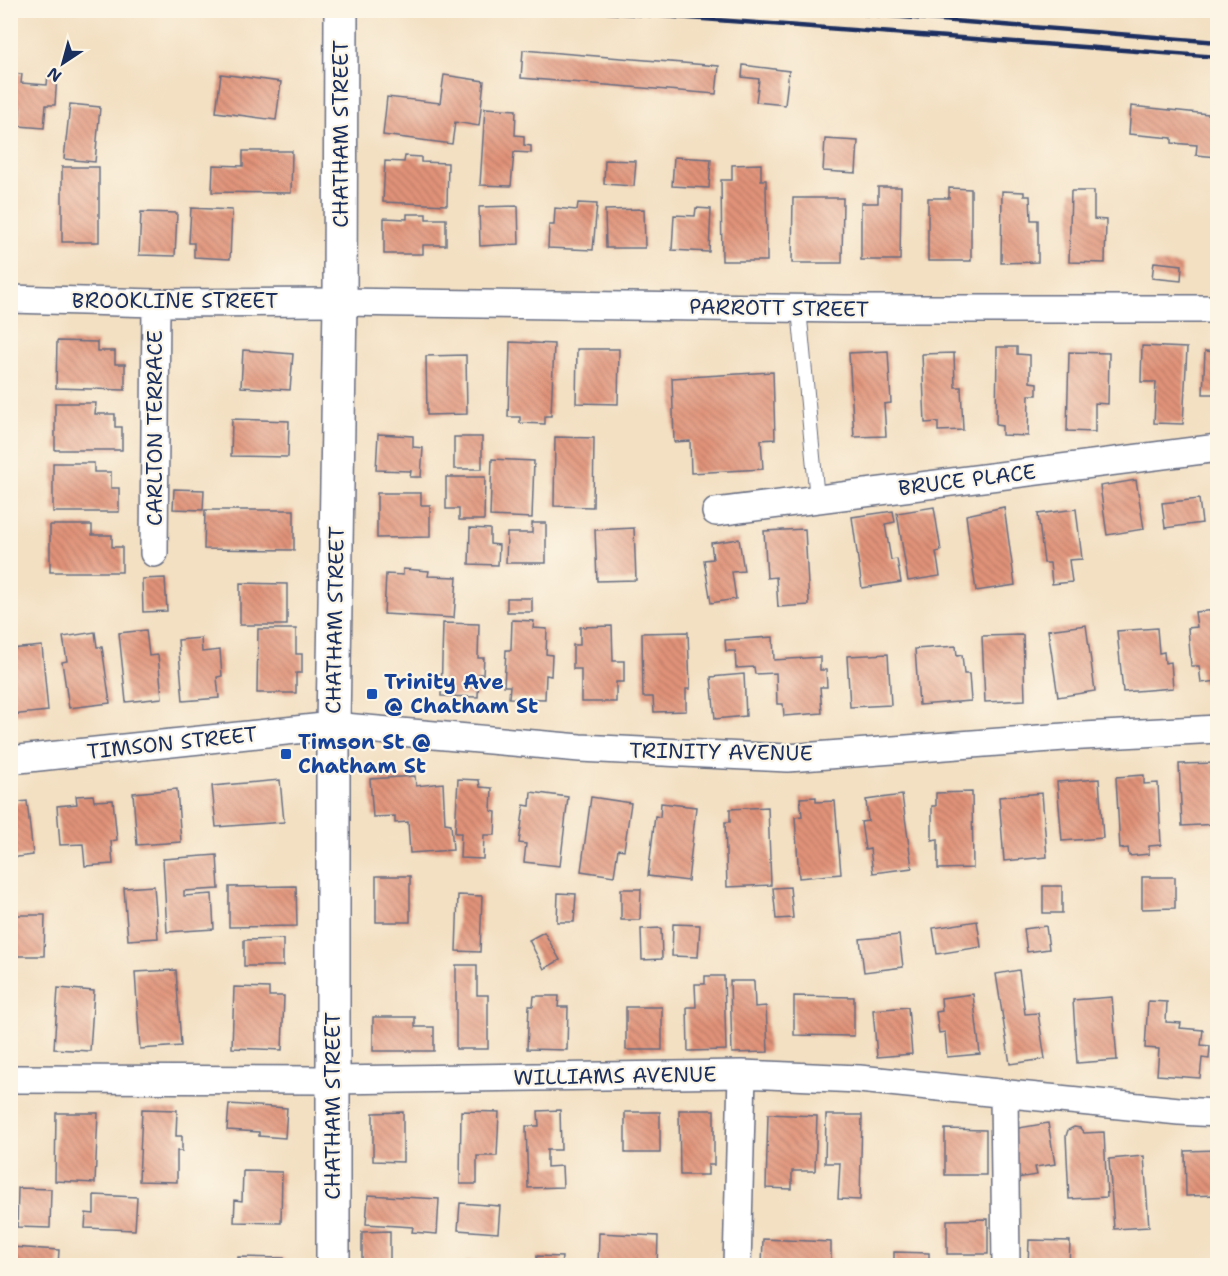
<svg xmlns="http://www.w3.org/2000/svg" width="1228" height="1276" font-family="'Shantell Sans',sans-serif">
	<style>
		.building { fill: url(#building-back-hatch) }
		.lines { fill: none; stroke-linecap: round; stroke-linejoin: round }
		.lane-casing { stroke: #676d81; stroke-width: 16 }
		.street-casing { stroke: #676d81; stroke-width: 30 }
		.secondary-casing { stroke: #676d81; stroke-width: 36 }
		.lane { stroke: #fff; stroke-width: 14 }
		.street { stroke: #fff; stroke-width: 27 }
		.secondary { stroke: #fff; stroke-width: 33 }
		.rail { stroke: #1b2f5e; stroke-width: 4.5 }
		.transit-dot { fill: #1a4fb4; stroke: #fcf5e5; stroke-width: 2 }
		.labels { text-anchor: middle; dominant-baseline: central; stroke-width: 4.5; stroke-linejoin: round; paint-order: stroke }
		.street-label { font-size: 21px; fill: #1b2f5e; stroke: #fcf5e5 }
		.transit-label { font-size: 21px; font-weight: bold; fill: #164399; stroke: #fcf5e5; text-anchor: start }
	</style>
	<defs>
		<pattern id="building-back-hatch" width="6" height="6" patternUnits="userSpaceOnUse" patternTransform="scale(1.5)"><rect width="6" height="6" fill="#e19378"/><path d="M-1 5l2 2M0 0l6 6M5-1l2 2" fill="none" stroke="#b67866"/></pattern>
	</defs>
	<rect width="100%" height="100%" fill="#fcf5e5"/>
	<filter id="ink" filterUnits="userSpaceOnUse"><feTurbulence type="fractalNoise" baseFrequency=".0167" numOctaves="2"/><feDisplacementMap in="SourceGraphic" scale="12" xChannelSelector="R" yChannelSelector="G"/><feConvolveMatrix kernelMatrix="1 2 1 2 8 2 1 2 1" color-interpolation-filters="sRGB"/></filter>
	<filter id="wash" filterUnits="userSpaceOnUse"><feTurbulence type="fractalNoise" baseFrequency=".008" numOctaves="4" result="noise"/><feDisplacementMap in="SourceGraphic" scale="24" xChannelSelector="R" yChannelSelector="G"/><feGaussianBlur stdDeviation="1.35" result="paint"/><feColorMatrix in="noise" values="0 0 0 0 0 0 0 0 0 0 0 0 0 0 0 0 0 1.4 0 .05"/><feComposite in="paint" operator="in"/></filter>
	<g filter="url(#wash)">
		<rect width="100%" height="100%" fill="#f3dfc1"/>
		<g id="blocks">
			<path class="building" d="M523,50L719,66L716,94L521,78Z
				M743,65L789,71L785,105L756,102L759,79L742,77Z
				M10,73L22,74L21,83L47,85L48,74L57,75L55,105H46L44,128L19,126L20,107L10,106Z
				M221,74L281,82L276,120L216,112Z
				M444,75L484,81L479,126L455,122L452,144L383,135L387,97L440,103Z
				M70,104L100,107L95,162L64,159Z
				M1131,106L1218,115V157L1196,155L1197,145L1172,143V138L1129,134Z
				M485,108L516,110L515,135L524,136V145L531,146V153L514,152L511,186L480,185Z
				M825,139L858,141L856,173L823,171Z
				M243,151H292L291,193L212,192L213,165L243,166Z
				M405,156L421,157V162L448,163L447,205L383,202L385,161L404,162Z
				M674,157L711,159L709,188L672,186Z
				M605,160L636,161L634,186L604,184Z
				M761,164V180H766L767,261H722L721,180H732V165Z
				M62,167H99V242H62Z
				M878,187H901L900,260H861V203H878Z
				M949,188L971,189V261H928V198H949Z
				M1002,191L1024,192V196H1030L1031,220H1038V262L1001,263Z
				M1071,191H1094V219L1106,220L1105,263L1069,262Z
				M793,198H843L842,263H792Z
				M578,203L597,204L593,250L548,248L549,225H554L555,208L577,210Z
				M518,206L519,244L480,246L479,207Z
				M191,208L232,210L230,259L194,257V243H189Z
				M696,208L711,209L709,252L672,250L674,215L695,216Z
				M644,209L645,248H606L605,210Z
				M141,212L177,213L175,256L139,255Z
				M407,214H426V219H446V245H423V254H384V218L407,219Z
				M1154,262L1182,265L1181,281L1152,278Z
				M57,341L97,342V351H115V364H125V390L56,388Z
				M510,342L554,344L551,416H545V424L520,423V417H508Z
				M1142,346L1187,348L1183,424L1154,423L1156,382H1141Z
				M997,347H1017V354L1030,355V382L1037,383V395H1029L1028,436L1002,435V426L996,425Z
				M577,349H619L618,404L576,403Z
				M243,350L293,354L290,390L241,387Z
				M888,351L891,403L884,404L886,436L854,437L849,353Z
				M1205,351L1218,352V394H1203Z
				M1069,352L1109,353L1108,404L1095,403V432L1067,431Z
				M954,353L955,387H961L963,430L938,431V422L925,423L922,354Z
				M466,355L467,414L427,415L426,356Z
				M773,372L775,439L761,440L763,469L691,473L690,441L674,442L672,378Z
				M55,403H96L95,414H115V427H122V450H55Z
				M232,419L289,421L288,457L231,456Z
				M378,434L413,436V447L423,448L421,477H410L411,471L376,470Z
				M454,437H482V469H454Z
				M555,437L594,438L593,507L554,506Z
				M492,459L534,461L532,518L490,516Z
				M53,463H94V472H111V488H119V512H53Z
				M446,477H485L484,520H459V509H446Z
				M1136,480L1144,529L1107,535L1100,486Z
				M174,489L204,490L203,510L173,509Z
				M377,493H421V505H430V537L377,538Z
				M1199,499L1202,523L1165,528L1162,503Z
				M934,507L941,551L936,552L940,576L908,581L897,513Z
				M1004,507L1015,585L976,591L966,515Z
				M1076,509L1082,559L1069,560L1072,582L1052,584L1050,563H1044L1038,514Z
				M205,510H294V550L204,549Z
				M893,511L895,522L885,524L891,560L897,559L901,582L862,588L852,517Z
				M532,523H546V563H506L507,533H532Z
				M50,525H92V535H112V547H122V572H50Z
				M470,528L490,529V544L499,545L498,565L469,564Z
				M634,528L636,580L597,581L595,530Z
				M805,529L809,605L778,607L776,577L767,578L764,531Z
				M739,539L744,571L732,572L736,599L711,603L704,560L713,559L711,543Z
				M403,569L429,571L428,576L457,577L454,618L384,614L386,574L403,575Z
				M165,578L167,611L143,612L142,579Z
				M240,583L287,584V625H240Z
				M507,598H532V612H507Z
				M1218,610V681L1201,683L1199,666H1191L1188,628L1197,627L1195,612Z
				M512,620L534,621L533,628L547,629L546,654L552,655L551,676L546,675L545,699L509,698L510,686H504L506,650H511Z
				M443,623L479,624L478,658H484L483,674H479L478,697L441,696Z
				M1086,625L1095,691L1058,697L1048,630Z
				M612,626L613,661H624V682H616V702H581V669H573V645H580V627Z
				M1157,628L1159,653L1164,652L1165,663L1171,662L1173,688L1123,692L1117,631Z
				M258,629H296V654H302V673H296V693H257Z
				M146,630L149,656L158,655L162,698L126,702L119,633Z
				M95,632L97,647H102L110,703L69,708L62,662L67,661L63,637Z
				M688,632L690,689H686V711L654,712L653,697H643L642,633Z
				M1023,635L1025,700L985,702L982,636Z
				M773,637L774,660L820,657V670H826L827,687H820L822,713L784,716L783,704H777L776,673L755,674L754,667L736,668L735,651H726L725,640Z
				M201,638L202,652L220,650L222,676L217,677L219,698L183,701L178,640Z
				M42,646L48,711L11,715L10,649Z
				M956,646L957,656L962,655L964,674H969L971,701L919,705L915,649Z
				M888,654L891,705L850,707L847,656Z
				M744,674L746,716L715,719L711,677Z
				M1217,763L1218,824L1182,826L1179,764Z
				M1144,775V784L1158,783L1161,845L1149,846V854L1129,856L1128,848L1120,849L1116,777Z
				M415,776L416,786L443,783L445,823L451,824L453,850L410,853L408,822L395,823V816L373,817L370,779Z
				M458,779L479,780L480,787L492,788L491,811L496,812L495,835H484L483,859L460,858L461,833H455Z
				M1099,779L1103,838L1062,841L1057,782Z
				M280,780L284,822L216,827L212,786Z
				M177,789L181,842L137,845L133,793Z
				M531,792L568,797L560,866L524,862L526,844L519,843L524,805L530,806Z
				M972,792L973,868L938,869V839L932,840V806H936V793Z
				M1042,793L1047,857L1004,861L999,797Z
				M93,795L94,801L113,800L117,840L111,841L113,864L85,866L83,844L60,845L57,806L77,804L76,796Z
				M902,795L912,868L873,873L870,849L865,850L861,822L868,821L866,800Z
				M591,797L631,803L624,850L618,849L614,876L581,871Z
				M816,797V802L835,801L841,874L799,878L795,817L802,816L800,798Z
				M27,801L33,855L10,858V803Z
				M661,803L696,807L688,881L648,876L655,816L660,817Z
				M768,807L771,885L727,887L725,822H730V809Z
				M217,855L219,889L184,891V896L212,894L214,929L167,932L163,859Z
				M376,876H410V922H376Z
				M1142,877H1175V908L1142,909Z
				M154,886L158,938L128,940L124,888Z
				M296,886L297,926L229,927V887Z
				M1043,886H1062V913H1043Z
				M790,887L793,918L776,919L773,888Z
				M621,889H641L640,920H621Z
				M558,893L576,894L574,922H557Z
				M458,895L482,896L480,952L456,951Z
				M10,915H45L44,956H13Z
				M977,921L981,947L937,954L933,928Z
				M673,924L700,925L698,957L672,956Z
				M1046,926L1049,949L1027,952L1024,929Z
				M661,928L662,959L642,960L641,929Z
				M544,932L560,960L544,969L529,940Z
				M899,935L903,967L864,972L860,939Z
				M283,939V966H244V940Z
				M456,965H477V995H488V1049H456Z
				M176,970L181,1046L140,1049L135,972Z
				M1019,970L1025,1014L1038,1013L1045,1059L1010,1064L996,974Z
				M705,976H724L726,1050L688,1051L687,1007H696L695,984H705Z
				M730,981H754L755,1007L766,1006L768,1052L732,1053Z
				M234,987L269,988V996H284L282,1050L232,1048Z
				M58,988L94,991L90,1051L54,1049Z
				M973,994L980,1054L947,1057L945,1032L939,1033L936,1012L942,1011L941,998Z
				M534,996H559L558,1007H568L567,1050L527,1049L529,1006H533Z
				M794,996L854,997V1036L794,1035Z
				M1112,997L1117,1060L1077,1063L1073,1000Z
				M1148,1001L1167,1002L1166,1022L1181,1023L1180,1028L1203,1030L1201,1045L1210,1046L1209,1059L1202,1058L1200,1078L1157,1075L1159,1049L1145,1048Z
				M626,1007H662V1050H626Z
				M908,1007L912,1054L877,1057L873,1010Z
				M373,1017H415V1027H434V1051H373Z
				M229,1104L287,1108L285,1138L259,1136V1132L227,1130Z
				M142,1109L177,1110L176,1136H182V1151H177V1182L139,1181Z
				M560,1110L561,1150H547V1167L562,1166L563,1187L528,1188L526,1126H539L538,1111Z
				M679,1110H714V1165H708V1175H680Z
				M461,1111L499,1112L497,1156H477V1184H460Z
				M403,1112V1162L373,1161V1113Z
				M625,1112H660V1153H625Z
				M56,1113H98L95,1183L55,1181Z
				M768,1114L817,1116L815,1171H792V1189L766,1188Z
				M826,1115H862L860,1200L838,1199L840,1163H825Z
				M1048,1123L1055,1164L1035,1167L1037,1175L1017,1178L1013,1129Z
				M1074,1127L1080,1128L1084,1133L1104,1132L1107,1197L1069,1199L1066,1136L1068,1130Z
				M945,1129L986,1130V1175H945Z
				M1218,1150V1195L1186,1196L1185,1151Z
				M1144,1156L1149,1227L1114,1229L1109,1159Z
				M243,1171L282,1172L281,1223L234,1222L235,1200L242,1201Z
				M18,1188L51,1189L50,1228L17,1227Z
				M94,1195L137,1197L135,1230L85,1228L86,1213L94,1214Z
				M368,1195L439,1199L437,1234L412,1232L413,1227L366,1224Z
				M460,1203L500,1206L498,1233L458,1230Z
				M988,1219V1254H947V1220Z
				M390,1231V1264L362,1263V1232Z
				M599,1233L658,1236L657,1266H598Z
				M763,1239L831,1242V1266H762Z
				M1029,1240L1070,1241L1069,1266H1028Z
				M10,1247L59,1250L58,1266H10Z
				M894,1252L929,1253V1266H894Z
				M537,1256L562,1257L561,1266H536Z
				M238,1257L284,1258V1266H238Z
				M466,1261L499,1263V1266H466Z"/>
		</g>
	</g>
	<g filter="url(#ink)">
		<use href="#blocks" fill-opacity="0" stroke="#676d81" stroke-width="1.5"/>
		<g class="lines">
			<g class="lane-casing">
				<path id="lane" d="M799,309L817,499"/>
			</g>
			<g class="street-casing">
				<path id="street" d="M10,299L156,303L340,302L844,309H1218
					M716,512L1218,448
					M154,553L156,303
					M10,760L333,726L580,748L788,758L1064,737L1218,729
					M10,1079L333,1080L742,1074L859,1079L1179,1111L1218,1113
					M1004,1093L1006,1266
					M737,1266L742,1074"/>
			</g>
			<g class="secondary-casing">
				<path id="secondary" d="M333,1266V726L340,302L341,10"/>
			</g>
			<use href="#lane" class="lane"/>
			<use href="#street" class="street"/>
			<use href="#secondary" class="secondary"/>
			<path class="rail" d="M581,10L1218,57
				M816,10L1218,42"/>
		</g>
	</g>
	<g class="transit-dot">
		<rect x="366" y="688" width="12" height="12" rx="3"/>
		<rect x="280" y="748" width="12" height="12" rx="3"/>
	</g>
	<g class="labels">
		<g class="street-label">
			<text transform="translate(341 134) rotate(-90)">CHATHAM STREET</text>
			<text x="175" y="301">BROOKLINE STREET</text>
			<text transform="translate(779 308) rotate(1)">PARROTT STREET</text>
			<text transform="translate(155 428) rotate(-90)">CARLTON TERRACE</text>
			<text transform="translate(967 480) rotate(-7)">BRUCE PLACE</text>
			<text transform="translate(335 620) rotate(-89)">CHATHAM STREET</text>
			<text transform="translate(172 743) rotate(-6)">TIMSON STREET</text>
			<text transform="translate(721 752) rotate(1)">TRINITY AVENUE</text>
			<text transform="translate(615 1076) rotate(-1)">WILLIAMS AVENUE</text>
			<text transform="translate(333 1106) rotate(-90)">CHATHAM STREET</text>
		</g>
		<g class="transit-label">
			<text x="384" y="682">Trinity Ave<tspan x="384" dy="24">@ Chatham St</tspan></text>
			<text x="298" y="742">Timson St @<tspan x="298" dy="24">Chatham St</tspan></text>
		</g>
	</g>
	<rect width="1228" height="1276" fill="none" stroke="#fcf5e5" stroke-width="36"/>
	<g transform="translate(63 63) rotate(216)" stroke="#fcf5e5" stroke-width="4.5" paint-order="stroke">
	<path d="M0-4.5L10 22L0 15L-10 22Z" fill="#1b2f5e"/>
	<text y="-9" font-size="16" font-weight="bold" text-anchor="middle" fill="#1b2f5e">N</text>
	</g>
</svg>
